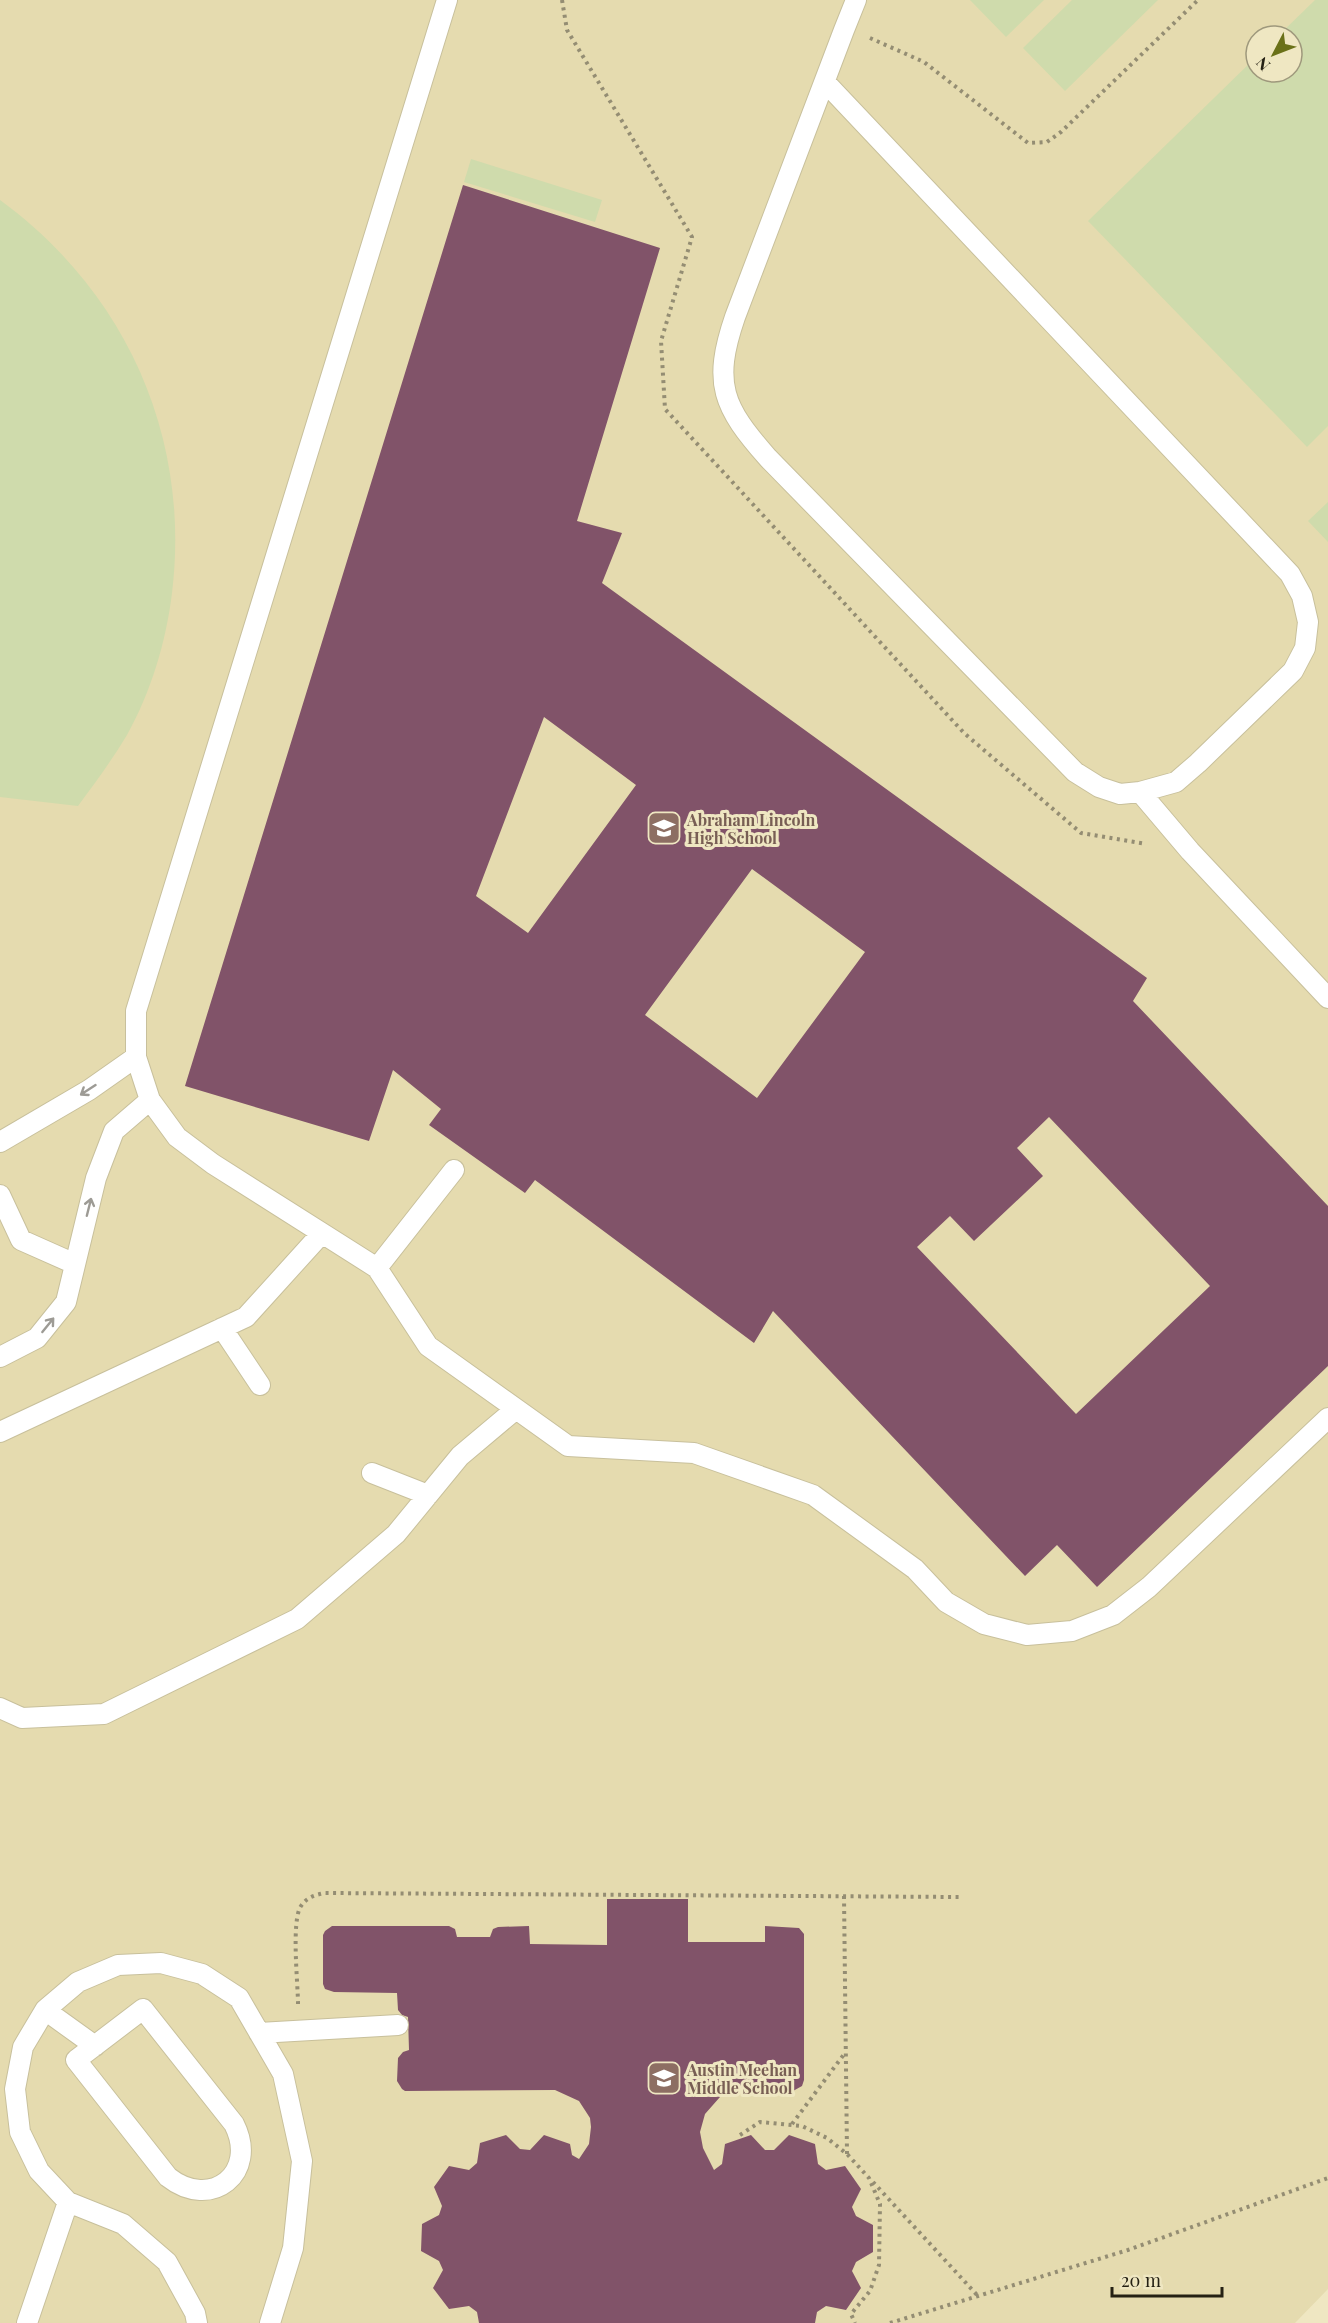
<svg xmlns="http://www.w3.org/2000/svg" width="1328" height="2323" font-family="'Playfair Display',serif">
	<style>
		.built { fill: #e5dbaf; fill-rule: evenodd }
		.green { fill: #cfdbac }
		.building { fill: #815369; fill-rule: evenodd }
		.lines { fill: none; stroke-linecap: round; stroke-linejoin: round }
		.service-casing { stroke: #c8c09c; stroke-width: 22 }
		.path { stroke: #948d73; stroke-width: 4; stroke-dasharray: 3 4.5; stroke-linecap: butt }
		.service { stroke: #fff; stroke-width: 20 }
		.oneway { stroke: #9d9b95 }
		.labels { text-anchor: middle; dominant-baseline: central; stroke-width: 6; stroke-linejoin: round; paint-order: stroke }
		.education-label { font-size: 16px; font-weight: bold; fill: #785e54; stroke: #efe7c2; text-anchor: start }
	</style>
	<rect width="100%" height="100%" fill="#efe7c2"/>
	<path class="built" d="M0,0H1328V2289L1295,2323H0ZM1256,36H1292V72H1256Z"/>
	<path class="green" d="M970,0H1044L1006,37Z
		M1072,0H1158L1065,91L1023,48Z
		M1315,0H1328V426L1307,447L1088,221L1256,57V72H1292V36H1278Z
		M471,159L602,200L595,222L464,182Z
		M0,200C126,292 191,437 172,593C166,642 151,692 127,735C112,760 95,783 78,806L0,797Z
		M1328,502V542L1308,521Z"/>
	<path class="building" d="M463,185L660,248L577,521L622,533L602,583L1147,978L1133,1001L1328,1206V1366L1097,1587L1057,1545L1025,1576L773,1311L754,1343L535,1180L525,1193L429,1125L441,1109L393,1070L369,1141L185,1086ZM544,717L636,785L528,933L476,896ZM752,869L865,952L757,1098L645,1015ZM1049,1117L1210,1286L1076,1414L917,1247L950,1216L974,1241L1043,1176L1017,1148Z
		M607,1899H688V1942H765V1926L799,1928L804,1934V2080L802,2086L793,2091H737L720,2097L705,2114L700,2132L703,2148L714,2170L722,2164L725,2144L751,2135L765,2150H774L789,2135L815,2144L818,2164L826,2170L845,2166L861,2189L852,2207L856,2216L873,2225V2252L856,2262L852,2271L861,2288L846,2310L826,2306L817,2312L815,2323H479L477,2312L469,2306L449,2309L433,2288L443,2270L439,2261L421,2251L422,2224L439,2215L442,2206L434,2187L449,2166L469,2170L477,2163L480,2143L506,2135L520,2149L530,2150L544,2135L570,2144L572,2155L579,2159L589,2144L591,2127L590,2118L579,2101L555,2090L405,2091L402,2089L397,2081L398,2058L403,2052L409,2050L408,2017L402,2015L398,2010L397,1993L334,1992L325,1989L323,1984V1935L325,1931L332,1926H449L455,1929L457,1937H490L493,1929L498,1927L529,1926L530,1944L607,1945Z"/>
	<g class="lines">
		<g class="service-casing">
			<path id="service" d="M447,0L136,1011V1057L150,1100L177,1137L213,1164L377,1268L454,1170
				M825,82L1290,574L1302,596L1308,622L1305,648L1293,671L1198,763L1176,782L1140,792L1120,794L1099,787L1075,772L768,458C723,407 712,384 735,317L844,30L856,0
				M1140,792L1190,851L1328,998
				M0,1142L89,1090L136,1057
				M0,1195L21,1240L75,1264
				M377,1268L428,1346L568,1446L694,1453L813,1495L915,1569L946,1602L984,1624L1027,1635L1072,1631L1113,1615L1149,1587L1328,1418
				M222,1328L260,1385
				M0,1357L37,1338L66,1302L96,1178L114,1131L150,1100
				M0,1432L246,1317L322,1233
				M372,1473L428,1495
				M0,1708L22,1718L104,1714L297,1619L396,1534L460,1456L516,1409
				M143,2009L234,2124C259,2173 211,2211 168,2177L76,2060Z
				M45,2010L95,2046
				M259,2033L398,2025
				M27,2323L68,2202
				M197,2323L195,2313L167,2262L123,2224L68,2202L39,2171L20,2132L15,2089L23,2047L45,2010L78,1982L118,1965L161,1963L202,1974L239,1998L283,2074L302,2161L293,2248L270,2323"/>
		</g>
		<path class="path" d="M562,0L567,30L692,237L661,341L665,409L964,733L1081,833L1146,844
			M870,38L924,62L1028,143L1047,142L1061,132L1198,0
			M844,1896L847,2154
			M298,2004C298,1983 291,1921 301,1906C307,1897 315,1895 325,1893L960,1897
			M792,2124L845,2053
			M740,2135L760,2122L802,2126L827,2138L847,2154L869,2178L880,2204L879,2265L870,2291L851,2314L855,2323
			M873,2182L978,2296
			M890,2323L1128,2250L1328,2178"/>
		<use href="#service" class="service"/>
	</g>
	<defs><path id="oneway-shaft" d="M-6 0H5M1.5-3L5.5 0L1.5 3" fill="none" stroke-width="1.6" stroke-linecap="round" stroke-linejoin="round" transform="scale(1.5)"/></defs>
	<g class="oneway">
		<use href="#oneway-shaft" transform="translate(88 1090) rotate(147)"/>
		<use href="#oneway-shaft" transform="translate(89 1207) rotate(-76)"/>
		<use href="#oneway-shaft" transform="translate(48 1325) rotate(-51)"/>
	</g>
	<defs>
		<g id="school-square" transform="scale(1.725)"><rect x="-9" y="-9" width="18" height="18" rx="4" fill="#8d6e63" stroke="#efe7c2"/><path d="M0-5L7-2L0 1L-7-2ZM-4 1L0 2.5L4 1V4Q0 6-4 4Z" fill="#fff"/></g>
	</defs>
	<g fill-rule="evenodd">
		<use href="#school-square" x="664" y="828"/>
		<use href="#school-square" x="664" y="2078"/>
	</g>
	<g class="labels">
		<g class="education-label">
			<text x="687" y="819">Abraham Lincoln<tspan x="687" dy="18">High School</tspan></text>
			<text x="687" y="2069">Austin Meehan<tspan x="687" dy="18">Middle School</tspan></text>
		</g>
	</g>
	<g transform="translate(1274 54) rotate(228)"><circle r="28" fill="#efe7c2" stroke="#9e987c" stroke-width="1.5"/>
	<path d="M0-4.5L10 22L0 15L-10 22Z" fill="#6a7118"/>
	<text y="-9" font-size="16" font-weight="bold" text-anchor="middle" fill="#252114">N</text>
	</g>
	<path d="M1112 2287v9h110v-9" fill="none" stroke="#252114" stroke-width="3"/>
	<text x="1121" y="2287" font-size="18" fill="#252114" stroke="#efe7c2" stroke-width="4.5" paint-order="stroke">20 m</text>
</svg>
